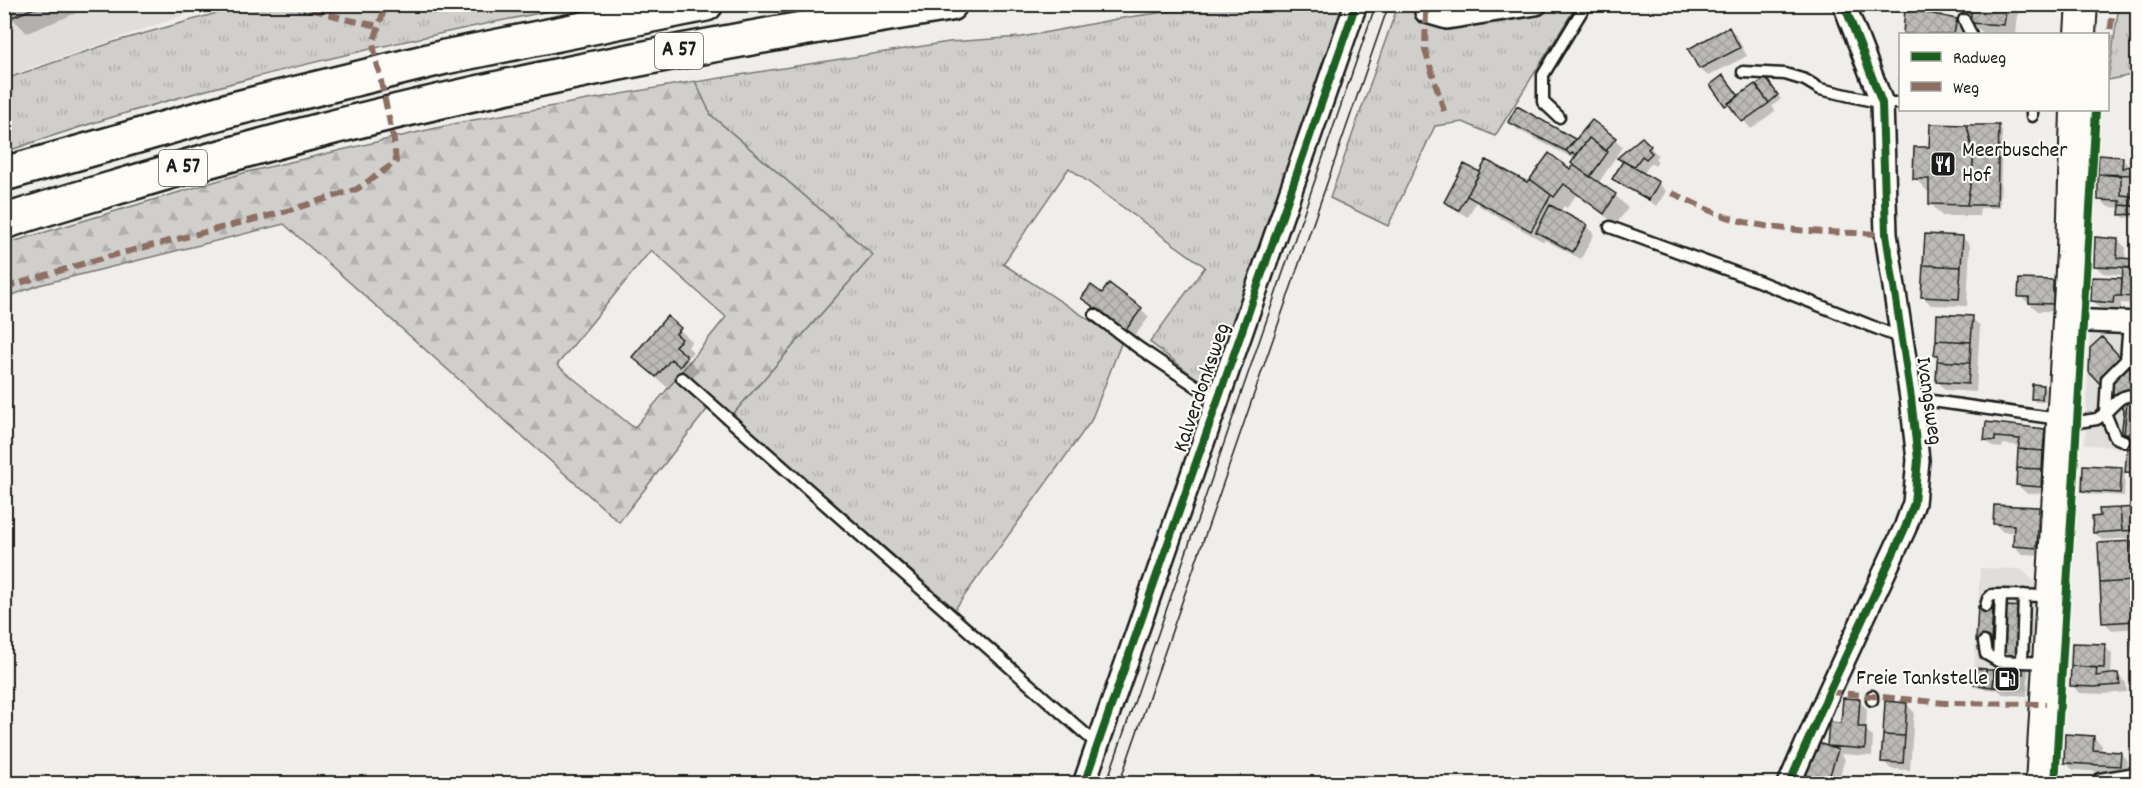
<svg xmlns="http://www.w3.org/2000/svg" width="2142" height="788" font-family="Dekko,sans-serif">
	<style>
		.built { fill: #e0deda }
		.grass { fill: url(#grass-tufts); stroke: #767674; stroke-width: 1.5 }
		.forest { fill: url(#forest-firs); stroke: #767674; stroke-width: 1.5 }
		.shadow { fill: #0003 }
		.building { fill: url(#building-cross-hatch); stroke: #1c1c1c; stroke-width: 1.5 }
		.lines { fill: none; stroke-linecap: round; stroke-linejoin: round }
		.lane-casing { stroke: #1c1c1c; stroke-width: 15 }
		.street-casing { stroke: #1c1c1c; stroke-width: 26 }
		.secondary-casing { stroke: #1c1c1c; stroke-width: 34 }
		.highway-casing { stroke: #1c1c1c; stroke-width: 38 }
		.lane { stroke: #fdfcf7; stroke-width: 10 }
		.street { stroke: #fdfcf7; stroke-width: 21 }
		.secondary { stroke: #fdfcf7; stroke-width: 30 }
		.highway { stroke: #fdfcf7; stroke-width: 33 }
		.tram { stroke: #1c1c1c; stroke-width: 1.5 }
		.quiet { stroke: #8d6e63; stroke-width: 6; stroke-dasharray: 12 6; stroke-linecap: butt }
		.cycleway-casing { stroke: #fdfcf7; stroke-width: 11 }
		.cycleway { stroke: #1b5e20; stroke-width: 8 }
		.labels { text-anchor: middle; dominant-baseline: central; stroke-width: 4.5; stroke-linejoin: round; paint-order: stroke }
		.shield { fill: #fdfcf7; stroke: #605f5e; stroke-width: 1.5 }
		.shield-label { font-size: 21px; font-weight: bold; fill: #1c1c1c }
		.poi-label { font-size: 22px; fill: #1c1c1c; stroke: #fdfcf7; text-anchor: start }
		.street-label { font-size: 22px; fill: #1c1c1c; stroke: #fdfcf7 }
	</style>
	<defs>
		<pattern id="grass-tufts" width="24" height="20" patternUnits="userSpaceOnUse" patternTransform="scale(1.5)"><rect width="24" height="20" fill="#d0cfcc"/><path d="M3 7l-1-3M5 7V3M7 7l1-3M15 17l-1-3M17 17v-4M19 17l1-3" fill="none" stroke="#b2b1af"/></pattern>
		<pattern id="forest-firs" width="22" height="20" patternUnits="userSpaceOnUse" patternTransform="scale(1.5)"><rect width="22" height="20" fill="#d0cfcc"/><path d="M5 1l3.5 6h-7zM16 11l3.5 6h-7z" fill="#b2b1af"/></pattern>
		<pattern id="building-cross-hatch" width="8" height="8" patternUnits="userSpaceOnUse" patternTransform="scale(1.5)"><rect width="8" height="8" fill="#bbbab6"/><path d="M0 0l8 8M0 8l8-8" fill="none" stroke="#a09f9c"/></pattern>
	</defs>
	<rect width="100%" height="100%" fill="#f0eeea"/>
	<filter id="ink" filterUnits="userSpaceOnUse"><feTurbulence type="fractalNoise" baseFrequency=".0167" numOctaves="2"/><feDisplacementMap in="SourceGraphic" scale="12" xChannelSelector="R" yChannelSelector="G"/><feConvolveMatrix kernelMatrix="1 2 1 2 8 2 1 2 1" color-interpolation-filters="sRGB"/></filter>
	<g filter="url(#ink)">
		<path class="built" d="M5,4L214,5L5,77Z
			M2090,331L2137,333V450L2085,444Z
			M1980,568L2021,569L2036,583L2029,691L1973,688Z"/>
		<path class="grass" d="M246,5V4L580,5C386,43 192,87 5,152V79L117,41Z
			M1215,5H1346L1242,307L1213,381L1197,379L1150,342L1205,267L1069,168L1003,264L1122,341L1091,421L955,609L732,415L873,255L711,115L695,82L949,42L1022,37L1122,18Z
			M1398,5H1577L1495,136L1463,122L1435,126L1388,226L1330,198Z
			M2119,5H2137V74L2108,80Z"/>
		<path class="forest" d="M695,81L711,115L873,255L732,415L682,371L726,317L651,250L557,365L634,428L676,379L709,407L619,522L284,224L39,285L5,298V245L12,242L247,172L462,122Z"/>
		<path class="shadow" d="M6,4H82L84,10L27,33L11,17Z
			M1907,4H1944L1943,17L1957,20L1969,32L1968,34H1905Z
			M1970,4H2019L2016,34H1984L1971,22L1972,15L1969,12Z
			M1729,29L1737,37L1747,56L1708,76L1700,69L1690,50Z
			M1900,61V94L1897,91Z
			M1723,77L1740,97L1765,80L1781,99L1772,106L1775,111L1751,129L1736,111L1734,113L1727,105Z
			M1518,108L1575,141L1580,135L1615,139L1622,147L1598,184L1616,196L1628,208L1616,224L1576,195L1567,208L1564,206L1560,212L1586,226L1594,234L1581,259L1545,240L1544,242L1481,207L1476,202L1468,217L1454,209L1446,202L1479,173L1527,184L1549,155L1571,171L1575,165V159L1518,130L1510,122Z
			M1998,126L2002,130L2000,208H1980L1979,216H1942L1930,203V191H1927L1915,178Z
			M1642,139L1658,155L1655,158L1658,162L1655,166L1651,163L1643,174L1658,183L1666,191L1657,206L1622,186L1614,179L1623,163L1619,158Z
			M2101,157L2122,159L2133,170L2138,160V183H2129V197L2133,200L2138,187V217L2124,218L2121,214V208L2108,207L2100,199Z
			M1962,237L1970,245L1967,306L1931,305L1923,297Z
			M2118,240L2126,248L2125,260L2138,261V304L2121,303V310L2100,308L2092,300L2094,278L2123,280L2124,275L2103,273L2095,266Z
			M2053,281L2061,289L2060,311H2038L2020,296Z
			M1102,295L1141,309L1149,317L1134,337L1083,298Z
			M667,318L692,341L688,347L693,352L687,358L698,369V372L693,378L684,370L668,388L646,369Z
			M1972,318L1980,326L1976,392L1945,390L1938,382L1939,357L1936,354Z
			M2138,365V483L2126,471L2129,451L2125,447L2132,371Z
			M2042,386L2046,390L2045,402H2036L2032,398Z
			M1987,423L2044,430L2052,438L2048,494L2026,493L2018,485L2021,446L2003,444L2002,448L1993,447L1986,440Z
			M2121,469L2125,472L2124,496L2087,494L2083,491Z
			M2038,508L2046,516L2044,555L2022,554L2014,546L2015,532H2003L1995,524Z
			M2138,508V542L2131,538L2102,540L2094,532Z
			M2132,543L2138,549V628L2112,630L2104,622Z
			M1993,608L2001,616L1999,649H1986L1978,641Z
			M2026,608L2030,612L2027,696L2003,694L1996,688V690L1979,688L1975,685L1976,670L2004,671Z
			M2074,644L2104,646L2112,654L2111,676L2118,675L2126,683L2127,692L2103,694L2079,693L2072,685Z
			M1859,701L1867,709L1866,730L1873,737L1872,756L1840,754L1845,759L1839,778L1879,780L1882,784H1804L1829,748L1830,724L1843,725Z
			M1906,704L1914,712L1910,770L1891,769L1883,761Z
			M2094,738L2102,745L2101,752L2120,753L2128,761L2127,773L2073,770L2065,762Z"/>
		<path class="building" d="M4,4H44L10,18Z
			M1905,4H1931L1930,13L1905,8Z
			M1968,4H2007L2004,25L1970,23L1971,13L1967,12Z
			M1905,8L1957,19L1954,34H1903Z
			M1729,27L1740,48L1699,69L1688,49Z
			M1723,75L1739,96L1725,106L1710,85Z
			M1766,78L1778,95L1769,103L1756,85Z
			M1755,84L1769,103L1742,122L1728,103Z
			M1517,106L1575,139L1566,151L1508,122Z
			M1592,120L1616,138L1606,151L1589,138L1576,155L1572,153L1571,155L1566,151Z
			M1930,124L1967,125L1972,148H1973V180H1971L1967,205L1929,204V179H1913L1914,147H1929Z
			M1967,125H1999L1997,205H1967L1971,180H1973V148H1972Z
			M1642,137L1651,146L1648,149L1652,153L1646,159L1642,156L1634,167L1617,158Z
			M1589,138L1608,152L1590,177L1571,163Z
			M1549,153L1570,169L1573,165L1616,194L1604,214L1564,184L1554,197L1530,179Z
			M2099,155L2123,157L2122,168L2131,166L2130,159H2138V175L2098,174Z
			M1486,160L1527,182L1530,179L1551,195L1531,231L1467,196Z
			M1623,161L1659,182L1649,200L1612,179Z
			M1464,164L1480,172L1459,210L1444,202Z
			M2098,174L2121,176V195L2131,196V206L2120,205V201L2098,200Z
			M2132,185H2138V207L2131,206Z
			M1550,205L1587,225L1573,252L1536,232Z
			M2120,205L2135,206V214L2119,215Z
			M1925,234L1963,236L1961,267L1923,265Z
			M2095,237L2118,239L2117,258L2138,259V268L2094,266Z
			M1923,265L1961,267L1959,299L1921,297Z
			M2123,268H2138L2134,297L2121,296Z
			M2092,277L2122,278L2121,296H2114L2113,303L2091,301Z
			M2019,279L2053,280V304L2029,303V297H2018Z
			M1109,283L1142,308L1126,330L1081,298L1091,285L1102,293Z
			M1937,314L1973,316L1971,342L1936,340Z
			M667,316L681,328L676,334L682,339L675,346L686,355V359L680,367L671,359L656,377L632,357Z
			M2102,337L2131,369L2138,363V438L2121,436L2124,410L2089,372L2090,348Z
			M1936,340L1971,342L1970,363L1937,361L1938,355H1934Z
			M1937,361L1970,363L1968,384L1936,382Z
			M2032,384L2043,385L2042,399H2031Z
			M2127,401L2138,402V435L2124,434Z
			M1986,422L2045,429L2043,451L2018,449L2020,439L1995,437V441L1984,440Z
			M2124,434L2138,435V449L2123,448Z
			M2127,448L2138,449V473L2125,472Z
			M2018,449L2043,451L2042,469L2017,468Z
			M2083,465L2122,467L2120,493L2082,491Z
			M2017,468L2042,469L2041,487L2016,485Z
			M1994,505L2039,507L2037,548L2013,546L2014,525L1993,524Z
			M2138,507V530L2122,531L2120,508Z
			M2120,508L2122,531L2093,533L2092,517L2100,516L2099,509Z
			M2132,541L2134,581L2100,583L2098,543Z
			M2134,581L2137,621L2102,623L2100,583Z
			M1978,606L1993,607L1991,642L1976,641Z
			M2005,606L2027,607L2023,674L2002,673Z
			M2132,631H2138V653H2133Z
			M2072,643L2105,644L2104,668L2071,666Z
			M2071,666L2097,668L2096,676L2118,673L2120,685L2094,687L2070,686Z
			M1975,668L1986,669L1985,686L1974,685Z
			M1995,669L2020,671L2019,689L1993,687Z
			M1986,670H1994L1993,687L1985,686Z
			M1843,698L1860,699L1858,727H1866L1865,749L1827,746L1829,722L1841,723Z
			M1885,701L1907,703L1905,736L1883,735Z
			M2065,734L2094,736L2093,750L2121,752L2120,766L2064,763Z
			M1883,735L1905,736L1903,763L1881,762Z
			M1816,742L1838,750L1827,784H1802Z
			M1829,776L1879,779V784H1827Z"/>
		<g class="lines">
			<g class="lane-casing">
				<path id="lane" d="M1964,20L1971,34
					M1743,72L1785,74L1805,80L1820,89L1882,103H1900
					M2032,116V110
					M1559,117L1543,102V75L1586,4
					M1610,227L1758,281L1901,338
					M1095,315L1139,348L1217,400
					M682,378L1098,745
					M1911,398L2059,419
					M2065,424L2097,419L2105,413L2107,379L2126,360L2129,323
					M2124,441L2115,437L2105,413C2118,402 2119,394 2138,395
					M1986,606L1988,599L1992,595H2001
					M1984,642L1986,654L1998,661
					M2022,662L2024,595
					M2046,663L1998,661L2001,595L2049,596
					M1872,700V696"/>
			</g>
			<g class="street-casing">
				<path id="street" d="M1427,4L1426,12L1447,18L1536,4
					M2068,320L2138,323
					M1084,784L1356,4
					M1789,784L1829,692L1905,528L1914,503L1918,460L1911,398L1886,234L1882,103L1844,4
					M2102,784L2138,778"/>
			</g>
			<g class="secondary-casing">
				<path id="secondary" d="M2080,34L2082,4
					M2041,784L2072,252L2076,110"/>
			</g>
			<g class="highway-casing">
				<path id="highway" d="M4,174L229,110L445,57L706,4
					M4,222C51,206 98,193 145,179C408,100 679,48 950,4"/>
			</g>
			<use href="#lane" class="lane"/>
			<use href="#street" class="street"/>
			<use href="#secondary" class="secondary"/>
			<use href="#highway" class="highway"/>
			<path class="tram" d="M1106,784L1376,4
				M1119,784L1389,4"/>
			<path class="quiet" d="M294,4L349,20L379,26
				M1426,12L1425,50L1445,114
				M2108,47L2114,4
				M1672,193C1689,200 1706,210 1724,216C1775,233 1832,232 1886,234
				M4,288L95,260L287,211L357,189L396,162L394,142L373,44L384,10L388,4
				M1829,692L1945,703L2046,704"/>
			<g class="cycleway-casing">
				<path id="cycleway" d="M1084,784L1356,4
					M1789,784L1829,692L1905,528L1914,503L1918,460L1911,398L1886,234L1882,103L1844,4
					M2055,784L2096,110"/>
			</g>
			<use href="#cycleway" class="cycleway"/>
		</g>
	</g>
	<defs>
		<g id="restaurant-square" transform="scale(1.35)"><rect x="-9" y="-9" width="18" height="18" rx="4" fill="#1c1c1c" stroke="#fdfcf7"/><path d="M-5-6h1v4h1v-4h1v4h1v-4h1v5L-1.5 .5V6h-2V.5L-5-1ZM5-6V6H3V1.5H1.5Q1.5-4 5-6Z" fill="#fff"/></g>
		<g id="fuel-square" transform="scale(1.35)"><rect x="-9" y="-9" width="18" height="18" rx="4" fill="#1c1c1c" stroke="#fdfcf7"/><path d="M-5.5-6h7V0h2V4h1.3V-2.5L3-4.5l.8-.8L6-3V5H2.5V1h-1V6h-7ZM-4.2-4.7v3.2H.2V-4.7Z" fill="#fff"/></g>
	</defs>
	<g fill-rule="evenodd">
		<use href="#restaurant-square" x="1943" y="164"/>
		<use href="#fuel-square" x="2007" y="679"/>
	</g>
	<g class="labels">
		<g class="shield">
			<rect x="655" y="33" width="48" height="36" rx="4.5"/>
			<rect x="159" y="150" width="48" height="36" rx="4.5"/>
		</g>
		<g class="shield-label">
			<text x="679" y="51">A 57</text>
			<text x="183" y="168">A 57</text>
		</g>
		<g class="poi-label">
			<text x="1962" y="151">Meerbuscher<tspan x="1962" dy="25">Hof</tspan></text>
			<text x="1988" y="679" text-anchor="end">Freie Tankstelle</text>
		</g>
		<g class="street-label">
			<text transform="translate(1203 388) rotate(-71)">Kalverdonksweg</text>
			<text transform="translate(1928 401) rotate(82)">Ivangsweg</text>
		</g>
	</g>
	<rect width="2142" height="788" fill="none" stroke="#fdfcf7" stroke-width="24"/>
	<rect x="12" y="12" width="2118" height="764" fill="none" stroke="#1c1c1c" stroke-width="2" filter="url(#ink)"/>
	<rect x="1899" y="33" width="210" height="78" fill="#fdfcf7" stroke="#a3a29f" stroke-width="1.5"/>
	<rect x="1911" y="52" width="30" height="9" fill="#1b5e20" stroke="#a3a29f" stroke-width="1.5"/>
	<text x="1953" y="63" font-size="18" fill="#1c1c1c">Radweg</text>
	<rect x="1911" y="82" width="30" height="9" fill="#8d6e63" stroke="#a3a29f" stroke-width="1.5"/>
	<text x="1953" y="93" font-size="18" fill="#1c1c1c">Weg</text>
</svg>
